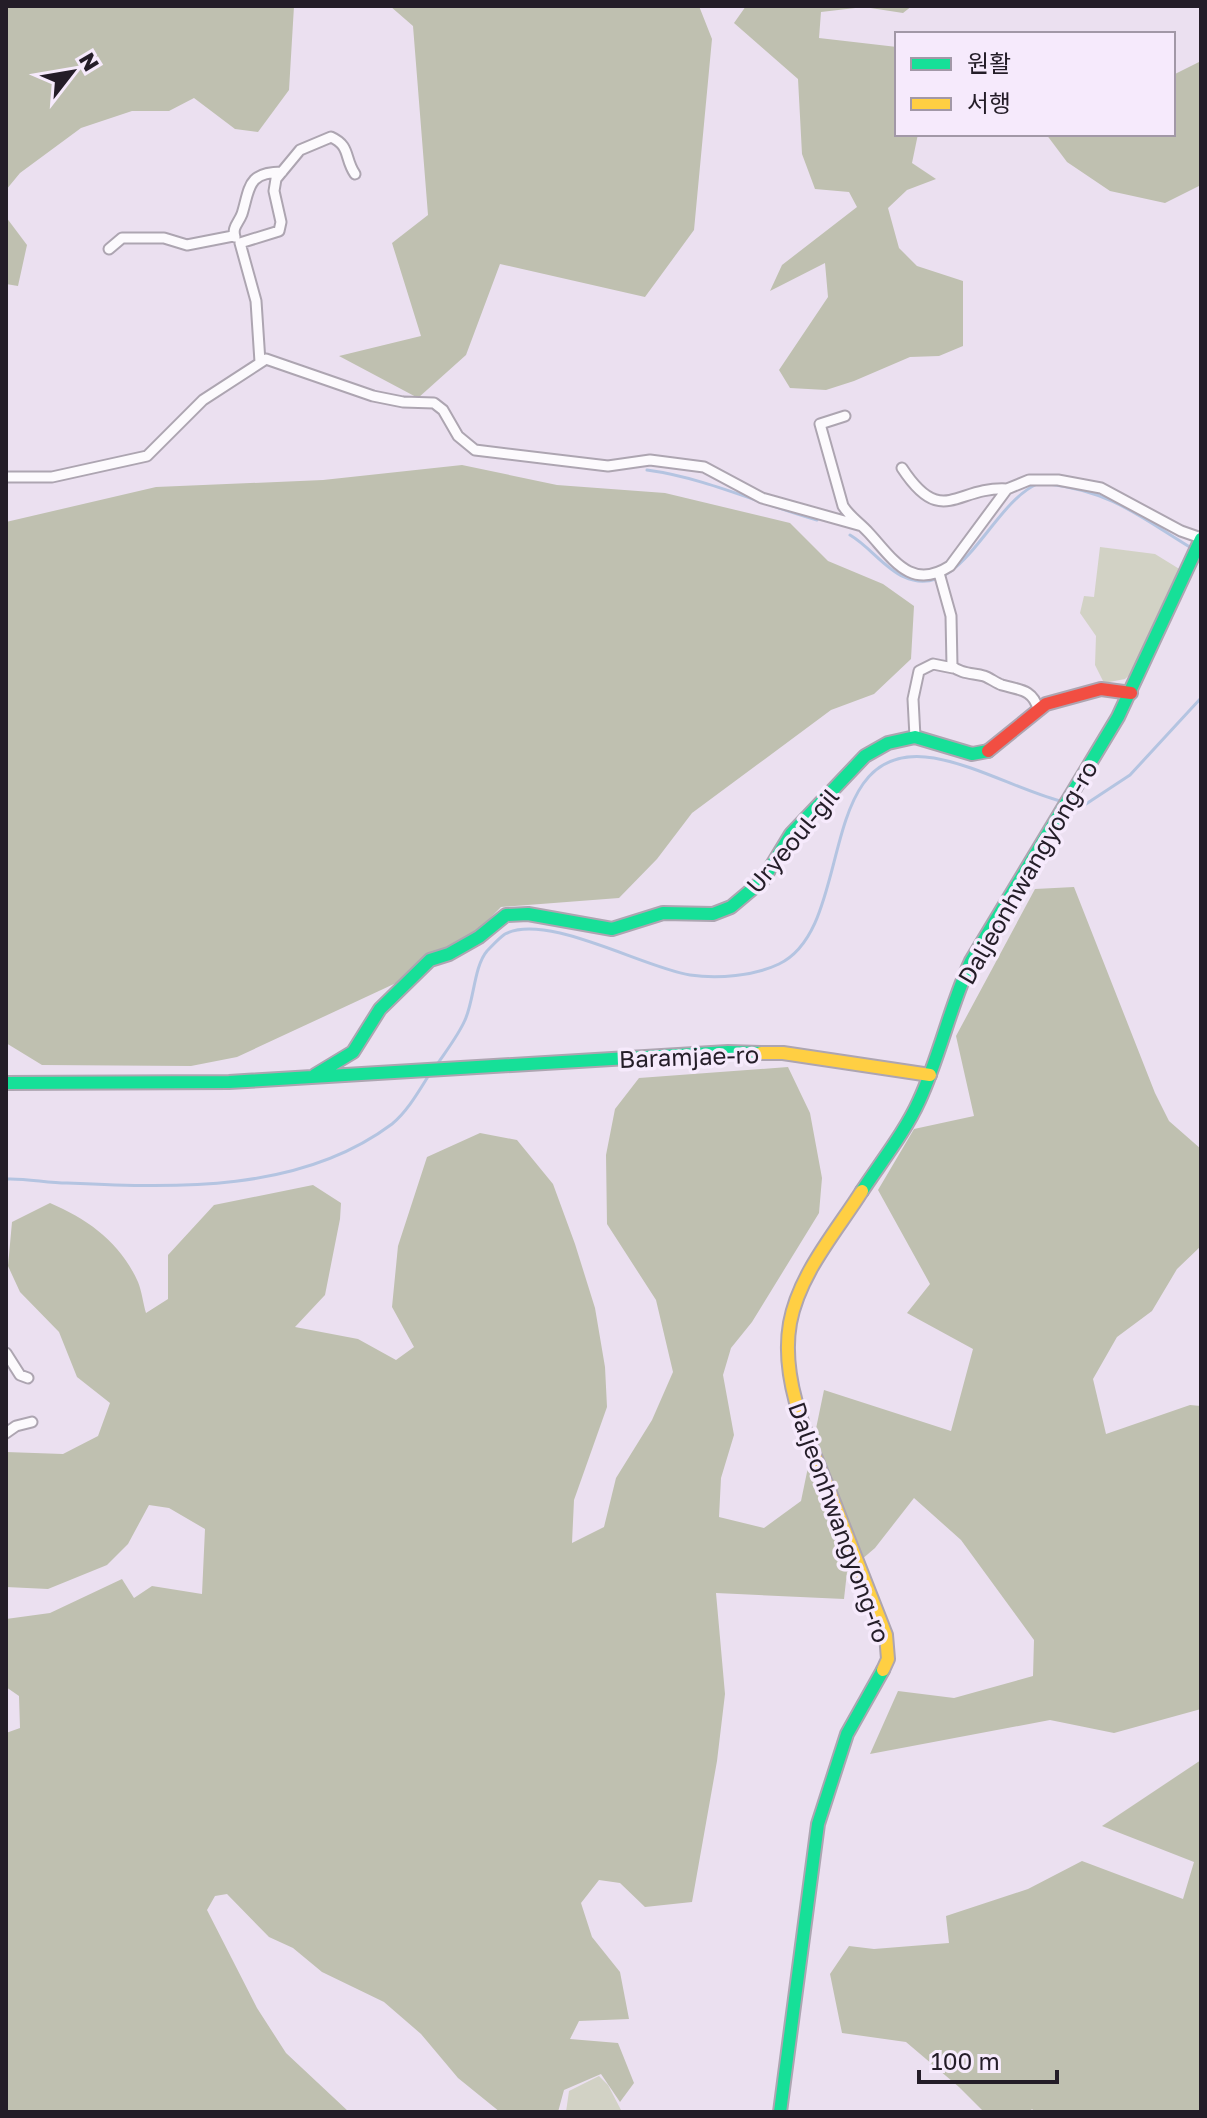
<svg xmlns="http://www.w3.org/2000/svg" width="1207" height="2118" font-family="'Golos Text','Noto Sans KR',sans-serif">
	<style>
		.green { fill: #d2d2c5 }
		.forest { fill: #bfc0b0 }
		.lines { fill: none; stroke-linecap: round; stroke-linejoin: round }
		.stream { stroke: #b4c4e1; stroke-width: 3 }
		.street-casing { stroke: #ada5b1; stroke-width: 13 }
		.fast-casing { stroke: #ada5b1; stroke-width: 16 }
		.slow-casing { stroke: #ada5b1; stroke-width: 16 }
		.jam-casing { stroke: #ada5b1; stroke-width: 16 }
		.street { stroke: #fcfafd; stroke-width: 9 }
		.fast { stroke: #16e098; stroke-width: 12 }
		.slow { stroke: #ffcf43; stroke-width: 12 }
		.jam { stroke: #f24e42; stroke-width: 12 }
		.labels { text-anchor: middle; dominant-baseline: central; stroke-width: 7; stroke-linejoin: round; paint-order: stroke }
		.street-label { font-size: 24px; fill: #241d28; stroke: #f6eafc }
	</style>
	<rect width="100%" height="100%" fill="#ebe0f0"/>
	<path class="green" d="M1100,547L1155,554L1181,570L1132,673L1125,679L1104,683L1095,665L1096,636L1080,613L1084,596L1094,597Z
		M599,2076L608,2085L621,2110L619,2112H566L569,2091Z"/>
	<path class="forest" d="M6,6H294L289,90L258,132L235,129L194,98L169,111H132L81,128L20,173L6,190Z
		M390,6H699L712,39L694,230L645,297L500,264L466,355L418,398L339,356L421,336L392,243L428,215L413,26Z
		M746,6H912L903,13L864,7L821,12L819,38L897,47V134H918L912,163L936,179L907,190L888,208L899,248L917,266L963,281V346L939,356L910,357L854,381L826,390L790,388L779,370L828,297L825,263L770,291L782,265L857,207L849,192L815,189L802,154L798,79L734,23Z
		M1201,61V185L1165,203L1110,191L1067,162L1046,134H1173V75Z
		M6,217L27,245L18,286L6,284Z
		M462,465L557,485L665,493L790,523L828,561L883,584L914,606L911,659L874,694L831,710L692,813L657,859L619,898L501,907L452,957L237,1057L191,1066L42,1065L6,1043V522L156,487L323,480Z
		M1074,887L1155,1093L1169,1121L1201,1149V1246L1177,1269L1152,1311L1117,1337L1093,1379L1106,1434L1190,1405L1201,1406V1709L1114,1733L1050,1720L870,1754L898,1691L954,1698L1033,1676L1034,1640L961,1540L914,1498L875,1548L847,1572L844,1599L716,1593L725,1694L717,1761L692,1902L645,1907L620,1883L599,1880L581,1903L592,1937L620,1972L629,2019L579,2021L570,2039L618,2043L634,2083L620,2102L601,2074L564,2090L558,2112H500L458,2078L421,2034L384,2002L322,1972L293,1948L269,1937L227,1894L215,1896L207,1910L257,2008L286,2053L349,2112H6V1733L20,1728L19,1696L6,1687V1619L50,1613L122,1579L134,1598L152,1586L202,1594L205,1529L169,1508L149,1505L128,1544L107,1565L48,1589L6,1587V1452L63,1454L98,1436L110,1403L77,1377L59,1332L20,1292L8,1266L12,1222L50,1203C89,1220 120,1242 138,1282C142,1292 143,1303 146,1313L168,1299V1255L214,1205L313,1185L341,1203L340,1219L325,1295L295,1327L358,1339L396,1360L414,1347L392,1307L398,1246L427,1157L480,1133L517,1140L553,1184L575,1244L595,1308L605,1367L607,1407L574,1500L572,1543L604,1527L616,1478L652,1420L673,1372L656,1300L607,1224L606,1155L615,1109L639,1078L788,1067L810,1113L822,1178L819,1213L752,1322L731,1348L723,1375L734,1435L721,1478L719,1517L764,1528L801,1501L824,1390L951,1431L973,1349L907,1313L930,1284L878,1190L914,1129L974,1116L956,1036L1035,889Z
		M1201,1760V2112H1035L1032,2109L1029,2112H984L959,2087L906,2042L842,2033L830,1974L849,1946L874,1949L949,1943L946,1916L1028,1889L1082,1861L1183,1899L1194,1862L1102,1826Z"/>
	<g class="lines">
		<path class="stream" d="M647,470C706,478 760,504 817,520
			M1049,484C1113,492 1140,517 1193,549
			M850,535C869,546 884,568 904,577C961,603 990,505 1037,484
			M1067,803L1086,804L1130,775L1201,698
			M436,1066C446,1051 458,1036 465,1020C474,1001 474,966 487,951C492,946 499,938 505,934C546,912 644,968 690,975C718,979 754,976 779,964C857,927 812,737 934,758C978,766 1017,789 1060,801
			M6,1179C26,1178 47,1183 67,1183C176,1188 300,1193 392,1124C407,1112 419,1091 429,1075"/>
		<g class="street-casing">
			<path id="street" d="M235,237C232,227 238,224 242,214C250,188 247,172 282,172
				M109,249L122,238H164L187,245L233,236
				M260,362L256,301L240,243L279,231L281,222L274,191L276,179L300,150L331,137C351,146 344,158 355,174
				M845,416L820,424L843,506C850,517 860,523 869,533C893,559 911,591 950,566L1007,489L1029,480H1058L1101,488L1181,531L1201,538
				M902,468C942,529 956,486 1007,489
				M6,477H52L147,456L203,400L266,359L373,396L403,402L434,403L443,410L458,436L475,450L608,466L650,460L704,467L762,498L862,526
				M939,573L951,616L952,666C961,674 973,673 984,676C990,678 996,683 1002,685C1019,690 1033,689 1038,709
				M915,737L913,699L919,671L933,664L953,668
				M6,1353L20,1375L28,1378
				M6,1433L16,1426L32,1422"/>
		</g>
		<g class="fast-casing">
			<path id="fast" d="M315,1075L353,1052L380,1009L430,960L449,954L479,937L506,915L528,914L612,929L663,913L713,914L731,907L763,880L791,834L865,756L888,743L915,737L972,754L988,751
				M6,1083L229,1082L728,1052L761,1053
				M862,1191C881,1162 905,1132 919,1101C940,1056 950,1006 971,961L1118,717L1201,539
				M780,2112L818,1824L847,1734L883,1670"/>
		</g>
		<g class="slow-casing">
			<path id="slow" d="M761,1053H783L930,1075
				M862,1191C836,1232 799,1274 790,1323C779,1385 813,1449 835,1505C852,1548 869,1592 886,1635L888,1659L883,1670"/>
		</g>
		<g class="jam-casing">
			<path id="jam" d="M988,751L1046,704L1101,689L1131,693"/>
		</g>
		<use href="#street" class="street"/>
		<use href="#fast" class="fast"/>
		<use href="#slow" class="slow"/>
		<use href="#jam" class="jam"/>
	</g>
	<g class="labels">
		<g class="street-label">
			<text transform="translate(792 840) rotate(-50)">Uryeoul-gil</text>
			<text transform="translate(1027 872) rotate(-60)">Daljeonhwangyong-ro</text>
			<text transform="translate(689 1056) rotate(-2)">Baramjae-ro</text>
			<text transform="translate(840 1522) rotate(70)">Daljeonhwangyong-ro</text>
		</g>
	</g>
	<rect width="1207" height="2118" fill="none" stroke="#241d28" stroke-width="16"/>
	<rect x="895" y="32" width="280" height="104" fill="#f6eafc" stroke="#a298a7" stroke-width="2"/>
	<rect x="911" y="58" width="40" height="12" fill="#16e098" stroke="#a298a7" stroke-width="2"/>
	<text x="967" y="72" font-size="24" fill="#241d28">원활</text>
	<rect x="911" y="98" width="40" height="12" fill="#ffcf43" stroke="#a298a7" stroke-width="2"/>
	<text x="967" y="112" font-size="24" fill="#241d28">서행</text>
	<g transform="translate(72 72) rotate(59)" stroke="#f6eafc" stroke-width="6" paint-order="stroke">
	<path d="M0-6L14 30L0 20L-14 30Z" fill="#241d28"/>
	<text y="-12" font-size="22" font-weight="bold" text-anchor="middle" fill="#241d28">N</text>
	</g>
	<path d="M919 2070v12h138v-12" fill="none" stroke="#241d28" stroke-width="4"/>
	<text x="931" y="2070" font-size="24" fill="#241d28" stroke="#f6eafc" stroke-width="6" paint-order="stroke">100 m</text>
</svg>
